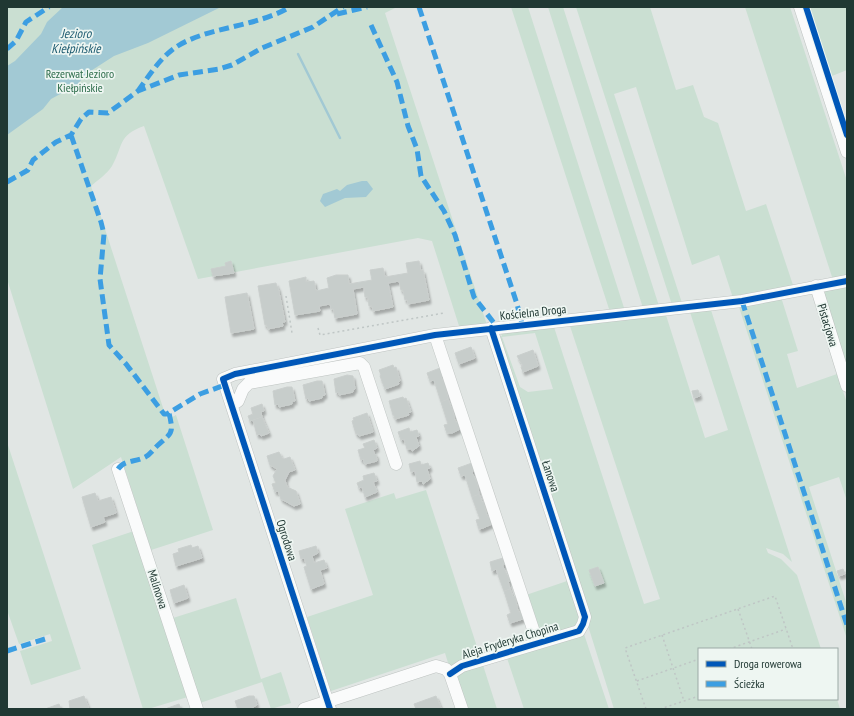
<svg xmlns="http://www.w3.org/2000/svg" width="854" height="716" font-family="'PT Sans Narrow',sans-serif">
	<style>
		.green { fill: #cadfd2; fill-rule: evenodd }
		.water { fill: #a2c9d4 }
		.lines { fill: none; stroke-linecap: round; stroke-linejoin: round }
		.stream { stroke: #a2c9d4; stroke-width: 2.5 }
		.building { fill: #c7cdcb; stroke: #cacfcd; filter: url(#shadow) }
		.minor-casing { stroke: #bec3c1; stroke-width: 13 }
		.path { stroke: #bfc6c5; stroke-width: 1.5; stroke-dasharray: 2 3; stroke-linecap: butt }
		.minor { stroke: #fafbfb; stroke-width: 12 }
		.quiet { stroke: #3c9ee2; stroke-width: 5; stroke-dasharray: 10 5; stroke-linecap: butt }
		.cycleway-casing { stroke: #eef6f2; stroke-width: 8 }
		.cycleway { stroke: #0057b8; stroke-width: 6 }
		.labels { text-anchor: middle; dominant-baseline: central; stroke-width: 3.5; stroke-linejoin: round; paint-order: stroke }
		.park-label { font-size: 12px; fill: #2c6c4a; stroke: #eef6f2 }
		.street-label { font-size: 12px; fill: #203833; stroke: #eef6f2 }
		.water-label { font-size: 13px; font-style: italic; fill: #1d5b70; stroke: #eef6f2 }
	</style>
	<defs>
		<filter id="shadow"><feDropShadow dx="2" dy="3.5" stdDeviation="1" flood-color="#0004"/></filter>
	</defs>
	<rect width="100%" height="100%" fill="#e1e6e4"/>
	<path class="green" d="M7,7H397L385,13L487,325L460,329L432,241L418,238L198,279L144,126C117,136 124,145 112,166C108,173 98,180 91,186L167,420L176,415L213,530L151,550L121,457L73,489L7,279Z
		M511,7H528L625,311L610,312Z
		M548,7H563L659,306L643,308Z
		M576,7H650L676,90L693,85L704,117L718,123L746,211L766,204L794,288L733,298L719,255L692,265L636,87L614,94L682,303L672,305Z
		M745,7H790L847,181V277L833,280Z
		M810,7H847V70L832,76Z
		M847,284V367L822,289Z
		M781,297L798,351L787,354L797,388L837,374L847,403V501L839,477L809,487L847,605V639L738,304Z
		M710,307L792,562L783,554L766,548L768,553L781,559L797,575L821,649H699V699H837L840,709H614L498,337L502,336L500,330L553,324L644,604L660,599L569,323L665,312L705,438L728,430L689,309ZM535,333L553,389L528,392L520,387L502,337Z
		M7,442L81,669L31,685L20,651L52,641L50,634L19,644L7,610Z
		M426,490L480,656L449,666L445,653L331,691L307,617L373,595L345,509L394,493L396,499Z
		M137,530L191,696L148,709H143L92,545Z
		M570,580L582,618L579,627L539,635L526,595Z
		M236,598L261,679L281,672L291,703L271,709L262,682L200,703L173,618Z
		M584,634L609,709H524L506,655L570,636Z
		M482,662L497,709H463L455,676Z"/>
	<path class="water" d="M63,7H221L148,43L114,56L86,74L77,85L51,99L43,109L7,135V66L15,61L41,34L47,22Z
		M362,181H367L373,189L366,197L345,198L325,207L320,201L323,194L337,189L340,191L347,185Z"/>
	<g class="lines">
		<path class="stream" d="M298,54L340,138"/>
	</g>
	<path class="building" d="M231,261L234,273L213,276L211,269L226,266L225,263Z
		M419,261L421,271L423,270L429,300L408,304L407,299L405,300L403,290H401L399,281L388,283L393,307L373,311L372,306H369L368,297H365L364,287L353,289L357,314L335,318L333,308L331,309L330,304L319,306L320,311L295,315L289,281L306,277V282L314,281L316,291L329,288L327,278L336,275H348L349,284L372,280L370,270L383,268L385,277L408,273L406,263Z
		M276,283L277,287H278L285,322H282L283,326L268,329L267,325H265L258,286Z
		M247,293L254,329L231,333L225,297Z
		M471,347L475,358L459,364L455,353Z
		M533,350L538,366L523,372L521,367L523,366L517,356Z
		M393,365L394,368L396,367L400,381L398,382L399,384L385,389L380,376L381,375L379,370Z
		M440,368L442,374L441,377L446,386L448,399L441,402L434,380L430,381L427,373Z
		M347,375L353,376L355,389L353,390V392L339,395V392L336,393L334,379Z
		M317,381H322L325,395L322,396V398L309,401L308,398L306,399L303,385Z
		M287,387H292L295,401H292V404L279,407L278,404L275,405L273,391Z
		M698,390L700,396L694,398L692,391Z
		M403,397L404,399L406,398L411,412L408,413L409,415L395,419L394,415H393L389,401Z
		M448,399L451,407L452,406L455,421L458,423L460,429L452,433H447L444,425L448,424L441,402Z
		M262,404L264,411L261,412L262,417L250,421L248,416L253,414L251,408Z
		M367,413L373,432L359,436L358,434H356L352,421L354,420L353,418Z
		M262,417L269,433L261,436L260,434L257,435L253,420L250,421Z
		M409,428L410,432L417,430L419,436L416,437L419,446L412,451V449H407L404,439L401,440L398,432Z
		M374,440L377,448L373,450L375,455L376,454L377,461L365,464L363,459L361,460L358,450L365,448L363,444Z
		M279,452L282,458L284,459L290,457L295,470L289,472L285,480L287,487L296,491L300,504L294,506L281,499L278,491L275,492L272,484L276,483L273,476L277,469L270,465L267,456Z
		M420,461L421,465L428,463L430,468L427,469L430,479L423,484L422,481L417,482L415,471L411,472L409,464Z
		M472,463L474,469L472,473L477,482L479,494L472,497L465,475L461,476L458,468Z
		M374,473L377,481L373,482L377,492L365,497L362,487L359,488L357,483L364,480L363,476Z
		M95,493L98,501L111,497L116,513L103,517L105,522L91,527L82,497Z
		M479,494L482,502H484L487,516L490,518L492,524L483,528L479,529L476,520L480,519L472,497Z
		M191,545L192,548L198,546L202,558L176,566L173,554L179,552L178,549Z
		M316,546L318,553L312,556L314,563L324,560L327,568L320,570L324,584L311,589L304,567L307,566L304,558L301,559L299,551Z
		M503,558L505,564H503V567L510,581H508L510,589L504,591L496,569L492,571L490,562Z
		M598,567L604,583L595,586L589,570Z
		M843,569L845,574L839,576L837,571Z
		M184,585L188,598L174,603L170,590Z
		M510,589L513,597L515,596L518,611L521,613L523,619L510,623L507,615L511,613L504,591Z
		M84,696L89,709H70L69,701Z
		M249,696H254L257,705L250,709H238L235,701Z
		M436,696L441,708L416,709L414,704Z
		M59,704L61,709H45Z
		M179,704L181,709H165Z"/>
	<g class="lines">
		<g class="minor-casing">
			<path id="minor" d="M800,7L847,152
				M816,286L847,386
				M435,335L534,632
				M232,405L238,401L243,389L249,383L360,363L364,367L396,464
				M118,469L197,709
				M450,674L462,666L579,631L583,624L585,617L491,328
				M304,709L436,666L446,669L450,674L462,709
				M330,709L223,379L235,374L435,335L742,301L847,281"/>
		</g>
		<path class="path" d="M286,296L292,333
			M318,328L320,335L444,313
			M738,609L752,649
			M662,635L684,701
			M729,649L786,629
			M637,681L699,659
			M646,709L625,648L775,596L793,649
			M660,709L699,696"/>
		<use href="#minor" class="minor"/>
		<path class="quiet" d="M419,7L517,304L522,324
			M337,14L367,7
			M371,25L397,82L408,126L417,149L421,176L444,211L455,235L474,297L497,327
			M7,49L16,41L26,22L49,7
			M138,91C148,77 158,61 172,50C201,27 255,28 290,7
			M71,135L101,222L104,234L100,279L109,345L126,364L164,414H167L200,394L225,385
			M7,182L28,170L33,160L56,142L71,135L81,119L89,112L108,113L138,91L179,75L219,69L232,65L262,48L313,27L343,7
			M742,301L847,625
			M118,469C124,460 134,462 143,458C149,456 152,451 157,446C172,432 174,435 169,413
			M7,651L45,639"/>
		<g class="cycleway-casing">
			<path id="cycleway" d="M806,7L847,135
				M450,674L462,666L579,631L583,624L585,617L491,328
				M330,709L223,379L235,374L435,335L742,301L847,281"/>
		</g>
		<use href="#cycleway" class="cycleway"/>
	</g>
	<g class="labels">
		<g class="park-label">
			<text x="80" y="73">Rezerwat Jezioro<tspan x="80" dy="14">Kiełpińskie</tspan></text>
		</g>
		<g class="street-label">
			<text transform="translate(533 312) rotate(-6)">Kościelna Droga</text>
			<text transform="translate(828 325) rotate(73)">Pistacjowa</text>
			<text transform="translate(551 476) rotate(72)">Łanowa</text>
			<text transform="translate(287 540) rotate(72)">Ogrodowa</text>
			<text transform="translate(158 589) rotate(72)">Malinowa</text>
			<text transform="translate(510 640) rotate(-17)">Aleja Fryderyka Chopina</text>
		</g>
		<g class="water-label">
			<text x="76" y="33">Jezioro<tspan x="76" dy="15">Kiełpińskie</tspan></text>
		</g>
	</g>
	<rect width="854" height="716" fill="none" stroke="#203833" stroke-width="16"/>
	<rect x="698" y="648" width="140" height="52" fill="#eef6f2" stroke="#9caaa6"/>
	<rect x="706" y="661" width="20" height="6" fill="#0057b8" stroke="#9caaa6"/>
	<text x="734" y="668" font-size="12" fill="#203833">Droga rowerowa</text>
	<rect x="706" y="681" width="20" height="6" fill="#3c9ee2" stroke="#9caaa6"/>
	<text x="734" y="688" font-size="12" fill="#203833">Ścieżka</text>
</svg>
